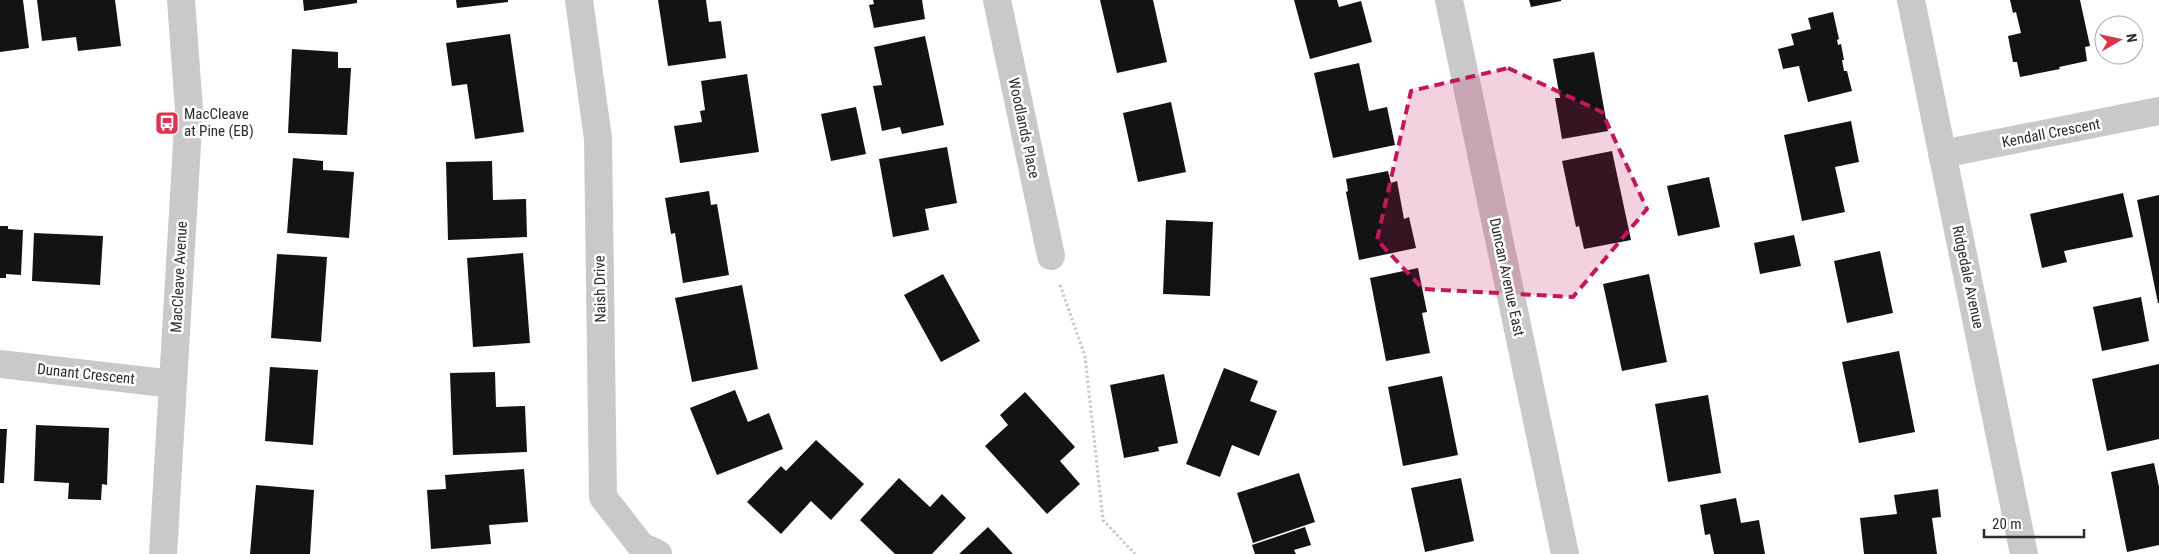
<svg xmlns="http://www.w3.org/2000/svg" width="2159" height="554" font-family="'Roboto Condensed',sans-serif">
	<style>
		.building { fill: #131313 }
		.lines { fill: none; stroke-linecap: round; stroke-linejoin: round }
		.path { stroke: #c9c9c9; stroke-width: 3; stroke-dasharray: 2.5 2.5; stroke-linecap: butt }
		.street { stroke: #c9c9c9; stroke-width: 28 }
		.marked { fill: #c2185b; fill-opacity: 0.2; stroke: #c2185b; stroke-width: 4; stroke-dasharray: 10 6; stroke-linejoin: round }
		.labels { text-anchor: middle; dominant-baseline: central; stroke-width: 5; stroke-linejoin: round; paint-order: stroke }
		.poi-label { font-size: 15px; fill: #2c2c2c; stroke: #fff; text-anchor: start }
		.street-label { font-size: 15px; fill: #2c2c2c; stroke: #fff }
	</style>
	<rect width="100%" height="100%" fill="#fff"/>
	<path class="building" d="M0,0H23L29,48L0,52Z
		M37,0H115L121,46L78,51L76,37L42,41Z
		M303,0H357V3L304,11Z
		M456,0H508V2L457,8Z
		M658,0H706L709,22L721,21L726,58L668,66Z
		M873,0H922L925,19L874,28L869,5L874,4Z
		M1100,0H1153L1167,62L1117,73Z
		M1294,0H1337L1339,7L1361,1L1372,42L1310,59Z
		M1529,0H1561V1L1531,7Z
		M2010,0H2080L2090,46L2085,47L2087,61L2059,67L2060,69L2020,77L2017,62H2013L2008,36L2021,33L2016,12L2013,13Z
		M1833,12L1839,39L1837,40L1838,45L1841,44L1844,60H1842L1844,71H1847L1852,91L1808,102L1799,66L1783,69L1778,49L1794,45L1791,34L1811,29L1808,18Z
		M510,34L524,132L475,139L467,84L452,86L446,43Z
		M925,36L944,125L902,134L900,127L882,131L873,86L882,85L874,47Z
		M292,49L338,52V68H351L347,135L288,133Z
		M1594,52L1608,131L1562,139L1555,98H1560L1553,59Z
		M1359,63L1369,111L1387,107L1395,145L1333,158L1314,73Z
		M747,74L759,152L680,163L674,126L702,122L700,111L705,110L701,81Z
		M1171,102L1186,172L1138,182L1123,113Z
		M856,107L866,154L831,161L821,114Z
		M1851,121L1859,162L1835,167L1845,212L1802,221L1784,135Z
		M947,147L957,203L925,209L929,230L893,237L879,159Z
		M1612,151L1631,240L1584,249L1579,226L1576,227L1562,161Z
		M293,158L323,161V170L354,172L349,238L287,233Z
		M492,161L493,200L526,199L527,237L448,240L446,162Z
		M1388,171L1391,183L1397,181L1404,219L1409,217L1416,248L1359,260L1346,192L1348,191L1346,179Z
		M1709,177L1720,227L1678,236L1667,186Z
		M709,191L711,205L717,204L729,275L683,283L675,233L671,234L665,198Z
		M2123,193L2133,237L2064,251L2067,262L2042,268L2030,214Z
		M2159,195V303H2158L2137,200Z
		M1166,220L1213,222L1210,296L1163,294Z
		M0,226H8V229L23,230L21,275L6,274V278H0Z
		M34,233L103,236L100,285L32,281Z
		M1794,235L1801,266L1760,274L1754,243Z
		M1880,251L1893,313L1847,323L1834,261Z
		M523,253L530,343L473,347L467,258Z
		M277,254L327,257L321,342L271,338Z
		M1418,268L1427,312L1422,313L1430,353L1386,361L1370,278Z
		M943,274L980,341L941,362L904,295Z
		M1649,274L1667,362L1622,371L1603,284Z
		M742,285L758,369L692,382L675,298Z
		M2141,297L2149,341L2102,351L2093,307Z
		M1899,351L1915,432L1859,443L1842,362Z
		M2159,364V439L2107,451L2092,379Z
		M270,367L318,370L313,445L265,441Z
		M1224,368L1258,381L1250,401L1277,411L1259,456L1232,445L1220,477L1186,464Z
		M495,372L496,407L525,406L527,452L453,455L450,373Z
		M1164,374L1178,443L1158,447L1159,451L1124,458L1110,385Z
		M1442,376L1458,455L1403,466L1388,387Z
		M735,390L748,422L769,413L783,449L717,475L690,408Z
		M1025,392L1075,447L1060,461L1080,484L1047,514L985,446L1008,425L1000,415Z
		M1708,395L1721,473L1668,482L1655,404Z
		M36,425L109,428L107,485L102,484L101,500L68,499L69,483L34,481Z
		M0,429H7L4,483H0Z
		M816,440L864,484L831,520L811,501L781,534L747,502L781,466L786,471Z
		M2154,463L2159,487V545L2127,552L2111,472Z
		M524,469L528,522L489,525L491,544L431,549L427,490L446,489L445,475Z
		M1299,473L1315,522L1253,543L1237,493Z
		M899,478L930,507L942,494L966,518L932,554H895L860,520Z
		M1461,478L1474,541L1425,552L1411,488Z
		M256,485L314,490L310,554H250Z
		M1938,489L1941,517L1932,518L1937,554H1864L1860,518L1897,514L1894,495Z
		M1736,498L1741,523L1759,520L1765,554H1714L1710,534L1705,535L1700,505Z
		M988,527L1013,554H959Z
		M1305,527L1311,545L1294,550L1296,554H1255L1252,545Z"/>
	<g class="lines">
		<path class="path" d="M1060,285L1085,356L1103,520L1135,554"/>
		<path class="street" d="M579,0L598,139L603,497L641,546L658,554
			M997,0L1051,256
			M1449,0L1565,554
			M1911,0L2024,554
			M1942,154L2159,111
			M0,364L173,384
			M163,554L189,110L181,0"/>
	</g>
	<path class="marked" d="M1508,68L1602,112L1647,209L1573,297L1423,289L1377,240L1411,91Z"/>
	<defs>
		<g id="bus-square" transform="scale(1.25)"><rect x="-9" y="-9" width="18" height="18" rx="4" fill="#dd344d" stroke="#fff"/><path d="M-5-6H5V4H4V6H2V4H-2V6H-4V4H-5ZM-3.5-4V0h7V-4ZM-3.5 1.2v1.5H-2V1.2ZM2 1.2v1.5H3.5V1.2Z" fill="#fff"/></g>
	</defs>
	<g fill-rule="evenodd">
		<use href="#bus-square" x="167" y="123"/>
	</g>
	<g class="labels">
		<g class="poi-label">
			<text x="184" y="114">MacCleave<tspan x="184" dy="17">at Pine (EB)</tspan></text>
		</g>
		<g class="street-label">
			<text transform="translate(1024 128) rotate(78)">Woodlands Place</text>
			<text transform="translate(2051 133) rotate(-11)">Kendall Crescent</text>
			<text transform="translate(179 277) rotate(-87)">MacCleave Avenue</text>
			<text transform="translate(1507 277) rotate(78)">Duncan Avenue East</text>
			<text transform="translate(1968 277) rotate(78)">Ridgedale Avenue</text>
			<text transform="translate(600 289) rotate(-91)">Naish Drive</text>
			<text transform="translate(86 374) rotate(6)">Dunant Crescent</text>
		</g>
	</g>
	<g transform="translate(2119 40) rotate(81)"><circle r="24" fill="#ffffff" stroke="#ababab"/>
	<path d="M0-4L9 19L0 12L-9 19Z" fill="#dd344d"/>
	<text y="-8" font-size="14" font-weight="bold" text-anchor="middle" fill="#2c2c2c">N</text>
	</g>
	<path d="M1984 529v8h100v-8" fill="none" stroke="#2c2c2c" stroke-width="2.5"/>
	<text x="1992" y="529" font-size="15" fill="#2c2c2c" stroke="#ffffff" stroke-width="4" paint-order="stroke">20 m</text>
</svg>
